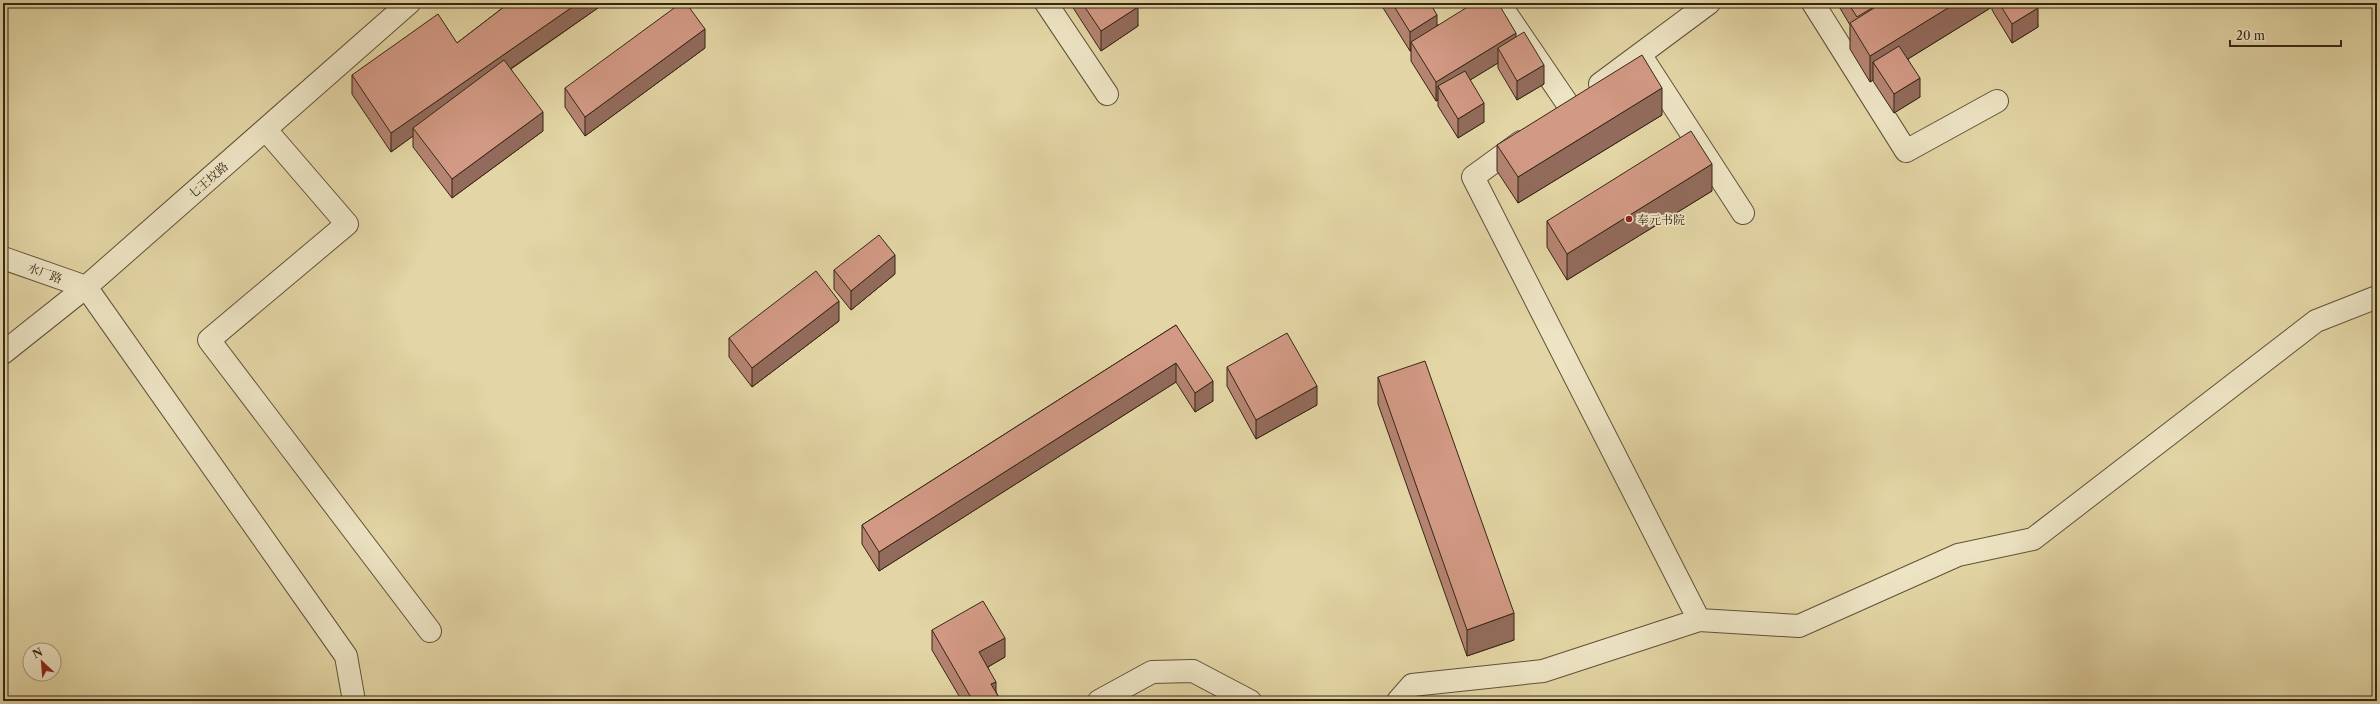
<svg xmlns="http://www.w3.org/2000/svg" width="2380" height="704" font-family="'Libre Caslon Text','Noto Serif SC',serif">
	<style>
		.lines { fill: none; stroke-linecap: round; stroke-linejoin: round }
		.minor-casing { stroke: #605239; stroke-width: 24 }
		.minor { stroke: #ede4c4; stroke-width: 22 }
		.wall { fill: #b58472; stroke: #352715 }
		.shaded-wall { fill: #936b5c; stroke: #352715 }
		.building { fill: #d29984; stroke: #352715 }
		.poi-dot { fill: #8f2418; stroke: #ede4c4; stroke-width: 1.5 }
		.labels { text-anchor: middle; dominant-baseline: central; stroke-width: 3.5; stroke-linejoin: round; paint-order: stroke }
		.street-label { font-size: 12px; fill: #352715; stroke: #ede4c4 }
		.poi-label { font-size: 12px; fill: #352715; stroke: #ede4c4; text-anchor: start }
	</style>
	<rect width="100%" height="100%" fill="#e3d5a5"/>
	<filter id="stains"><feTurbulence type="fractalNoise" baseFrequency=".005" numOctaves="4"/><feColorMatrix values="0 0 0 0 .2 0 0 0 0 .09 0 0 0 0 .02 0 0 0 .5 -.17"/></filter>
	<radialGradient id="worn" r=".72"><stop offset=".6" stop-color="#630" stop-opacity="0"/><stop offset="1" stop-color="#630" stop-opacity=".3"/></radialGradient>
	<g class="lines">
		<g class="minor-casing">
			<path id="minor" d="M1046,3L1107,94
				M1499,3L1569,106
				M1813,3L1906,151L1997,101
				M1645,62L1743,213
				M1600,84L1709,3
				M266,130L347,224L209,340L430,631
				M1521,142L1473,177L1699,620
				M3,258L86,287L346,656L354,701
				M3,353L86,287L409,3
				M1099,701L1152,672L1193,671L1250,701
				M1398,701L1412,685L1543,671L1699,620L1799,626L1958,555L2033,539L2316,321L2377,297"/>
		</g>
		<use href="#minor" class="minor"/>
	</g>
	<path class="wall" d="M509,3H605L511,69L543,131L452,198L413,147V136L391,152L352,94V75L457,43Z
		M1070,3H1135L1138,26L1101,51Z
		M1380,3H1430L1437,25L1516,37L1544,84L1517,100L1498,68V63L1470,80L1484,122L1458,138L1438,106V100L1436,101L1411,61V51H1410Z
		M1829,3H2035L2038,27L2012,43L1992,10V7L1908,59L1920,97L1894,113L1873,81V80L1870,82L1850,49V25L1837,3L1831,7Z
		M705,48L585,136L565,107V88Z
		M1662,115L1518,203L1497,171V145Z
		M1712,191L1567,280L1547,247V221Z
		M834,270L895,274L851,310L834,289Z
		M839,321L752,387L729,357V338Z
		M1176,325L1213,401L1195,412L1176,382L879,571L862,544V525Z
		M1227,367L1317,405L1256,439L1227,386Z
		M1378,377L1514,640L1467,656L1378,404Z
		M932,630L1005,657L988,667L996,692L1001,701H962L932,650Z"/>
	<path class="shaded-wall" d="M578,3H605L418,133L413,128V136L391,152V133Z
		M1831,3H1837L1831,7Z
		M1956,3H1992V7L1882,75L1873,62V80L1870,82V56Z
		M1138,7V26L1101,51V31Z
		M2038,8V27L2012,43V24Z
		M1437,15V34L1411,42V51H1410V32Z
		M705,29V48L585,136V117Z
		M1516,33V52L1498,48V63L1444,96L1438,86V100L1436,101V82Z
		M1544,65V84L1517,100V81Z
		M1920,78V97L1894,113V94Z
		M1662,88V115L1518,203V177Z
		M1484,103V122L1458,138V119Z
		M543,112V131L452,198V179Z
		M1712,164V191L1567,280V254Z
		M895,255V274L851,310V291Z
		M839,301V321L752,387V368Z
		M1176,363V382L879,571V552Z
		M1213,381V401L1195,412V393Z
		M1317,386V405L1256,439V420Z
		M1514,613V640L1467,656V630Z
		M1005,638V657L979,672V652Z
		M996,682V701L991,684Z"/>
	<path class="building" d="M509,3H578L391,133L352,75L438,14L457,43Z
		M681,3H686L705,29L585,117L565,88Z
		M1082,3H1135L1138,7L1101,31Z
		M1392,3H1430L1437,15L1410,32Z
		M1474,3H1498L1516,33L1436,82L1411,42Z
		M1848,3H1880L1857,17Z
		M1882,3H1956L1870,56L1850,23Z
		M1999,3H2035L2038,8L2012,24Z
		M1524,32L1544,65L1517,81L1498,48Z
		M1899,46L1920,78L1894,94L1873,62Z
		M1642,55L1662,88L1518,177L1497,145Z
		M504,60L543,112L452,179L413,128Z
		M1465,71L1484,103L1458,119L1438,86Z
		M1691,131L1712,164L1567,254L1547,221Z
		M879,235L895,255L851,291L834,270Z
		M816,271L839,301L752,368L729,338Z
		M1176,325L1213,381L1195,393L1176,363L879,552L862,525Z
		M1287,333L1317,386L1256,420L1227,367Z
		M1425,361L1514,613L1467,630L1378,377Z
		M983,601L1005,638L979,652L996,682L991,684L1001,701H973L932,630Z"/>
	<circle class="poi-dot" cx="1629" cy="219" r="4"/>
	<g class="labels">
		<g class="street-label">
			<text transform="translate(208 180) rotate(-41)">七王坟路</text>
			<text transform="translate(45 273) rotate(20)">水厂路</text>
		</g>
		<g class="poi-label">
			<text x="1637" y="219">奉元书院</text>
		</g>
	</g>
	<rect width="2380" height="704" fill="none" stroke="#e3d5a5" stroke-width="16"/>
	<rect x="4" y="4" width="2372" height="696" fill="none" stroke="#352715" stroke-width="2"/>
	<rect x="8" y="8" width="2364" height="688" fill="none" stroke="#352715"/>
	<g transform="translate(42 662) rotate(334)"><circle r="19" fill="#ede4c4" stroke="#a3987e"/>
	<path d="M0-3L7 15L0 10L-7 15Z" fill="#8f2418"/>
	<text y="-6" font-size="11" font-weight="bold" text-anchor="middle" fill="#352715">N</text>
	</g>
	<path d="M2230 40v6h111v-6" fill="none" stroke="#352715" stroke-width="2"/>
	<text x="2236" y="40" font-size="12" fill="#352715" stroke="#ede4c4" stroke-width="3" paint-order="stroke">20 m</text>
	<rect width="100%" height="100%" filter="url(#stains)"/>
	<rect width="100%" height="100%" fill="url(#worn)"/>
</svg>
